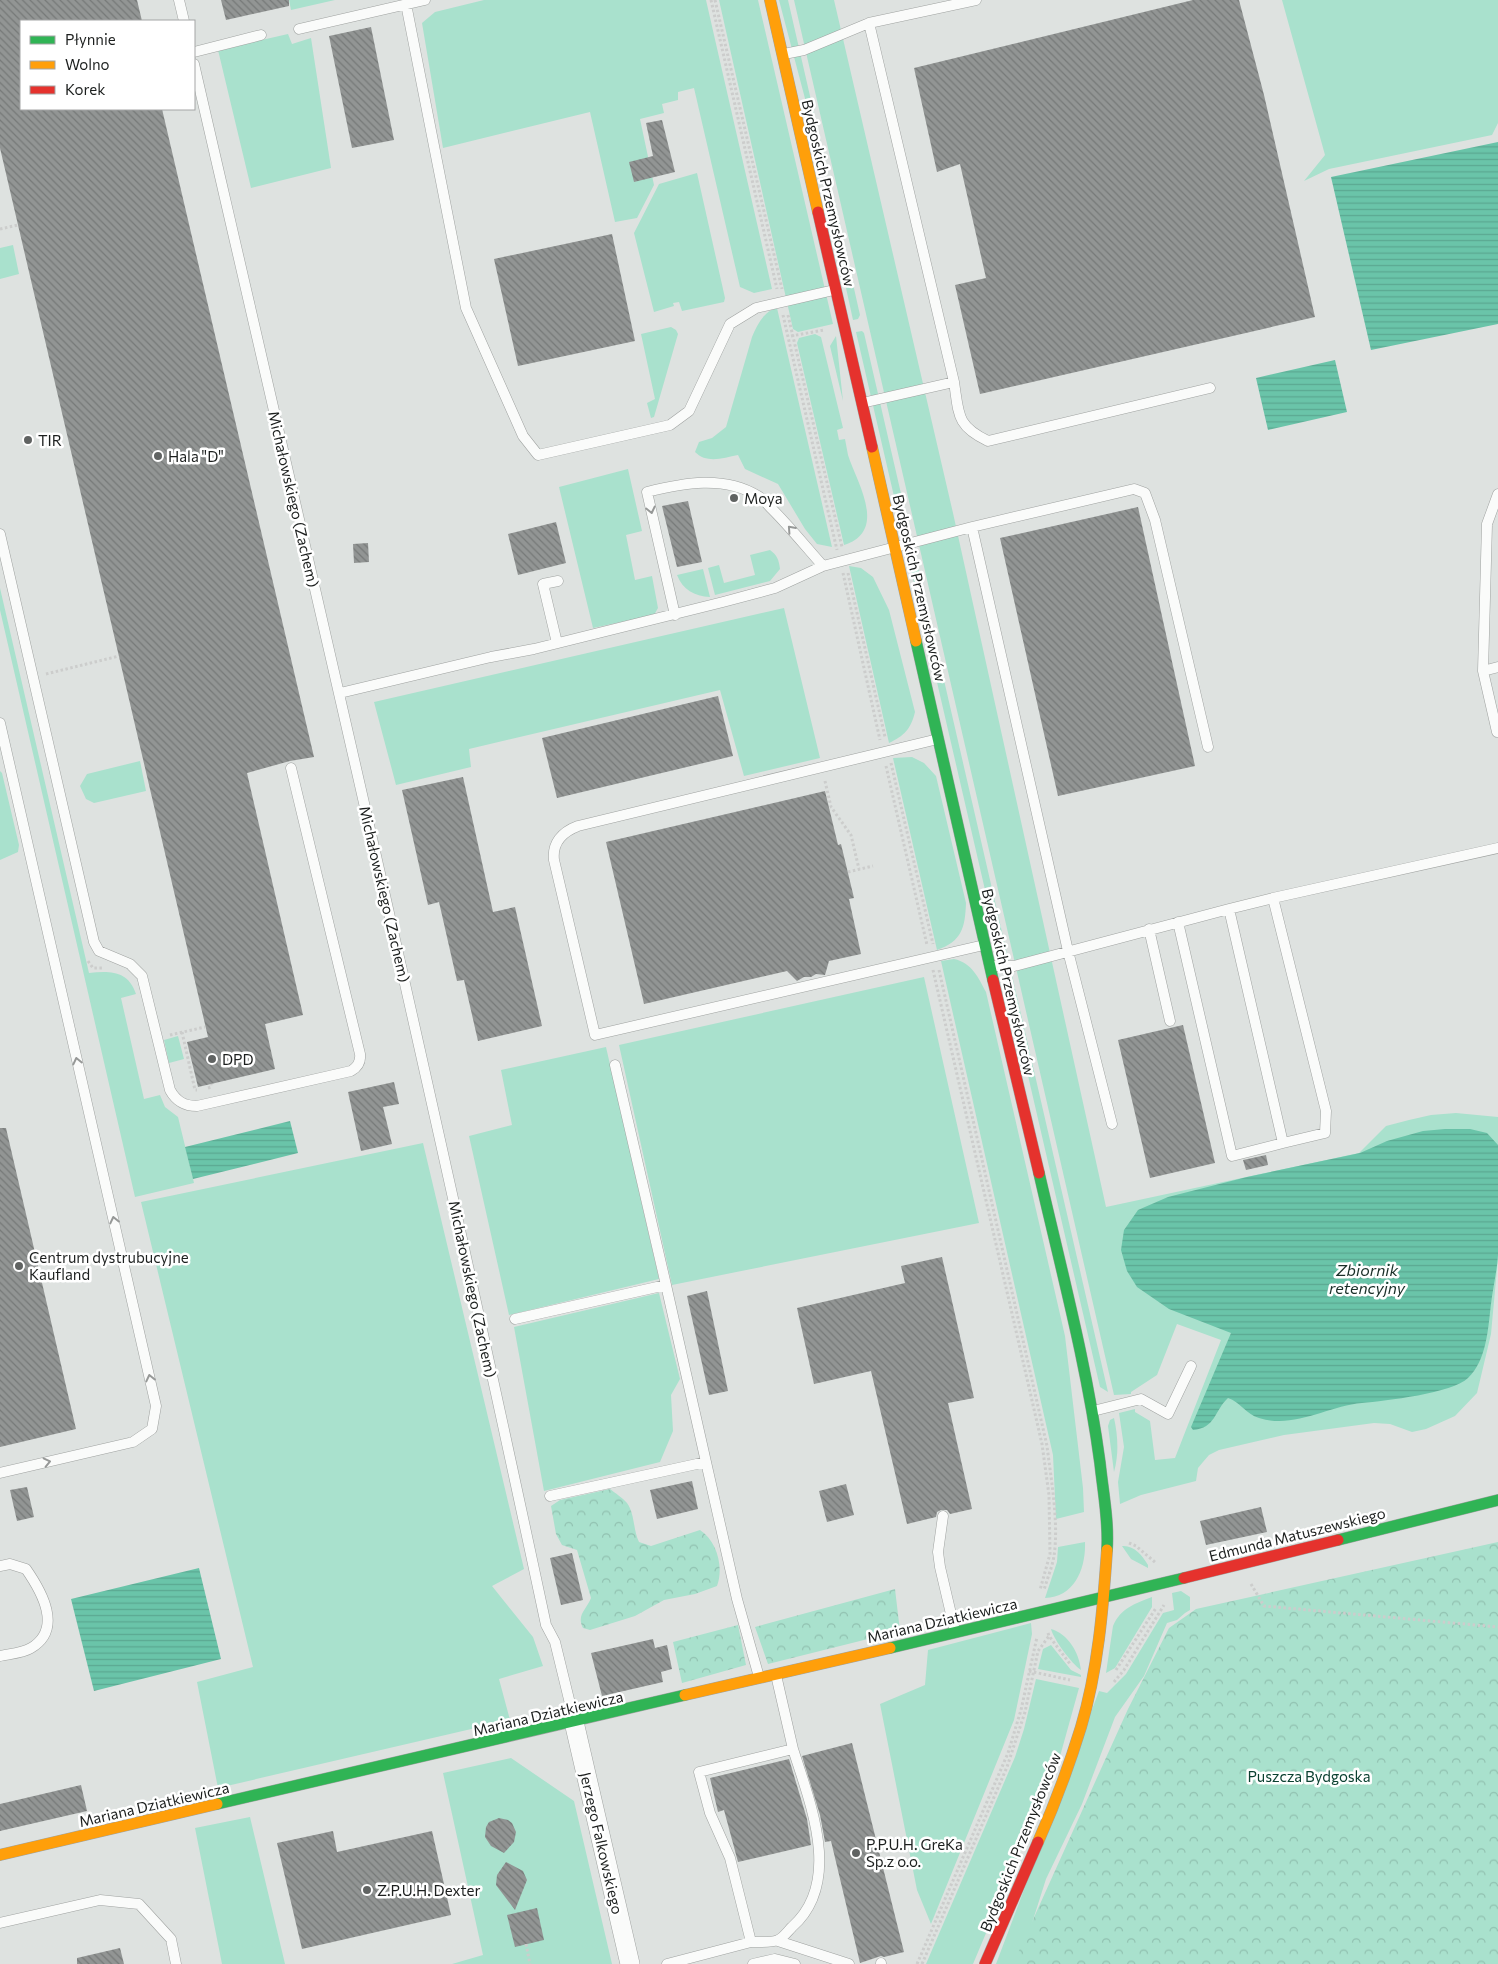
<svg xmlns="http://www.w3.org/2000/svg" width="1498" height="1964" font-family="Commissioner,sans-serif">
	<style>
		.green { fill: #a9e1cd }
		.forest { fill: url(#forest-crowns) }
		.water { fill: url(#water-rules) }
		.building { fill: url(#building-back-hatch) }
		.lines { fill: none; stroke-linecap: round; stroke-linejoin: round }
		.lane-casing { stroke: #9fa2a0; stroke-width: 11 }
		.street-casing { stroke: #9fa2a0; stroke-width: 20 }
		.fast-casing { stroke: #9fa2a0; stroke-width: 12 }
		.slow-casing { stroke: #9fa2a0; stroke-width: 12 }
		.jam-casing { stroke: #9fa2a0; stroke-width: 12 }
		.path { stroke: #cccdcc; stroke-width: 3; stroke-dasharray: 2.5 2.5; stroke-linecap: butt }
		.lane { stroke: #fafbfa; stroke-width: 10 }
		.street { stroke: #fafbfa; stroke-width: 19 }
		.fast { stroke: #30b455; stroke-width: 11 }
		.slow { stroke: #ff9f0a; stroke-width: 11 }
		.jam { stroke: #e5322d; stroke-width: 11 }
		.oneway { stroke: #969897 }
		.poi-dot { fill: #606362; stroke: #fff; stroke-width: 2 }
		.labels { text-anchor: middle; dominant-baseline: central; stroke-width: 5; stroke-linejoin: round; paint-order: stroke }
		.street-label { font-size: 15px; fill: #1c1f1e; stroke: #fff }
		.poi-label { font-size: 15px; fill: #1c1f1e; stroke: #fff; text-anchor: start }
		.park-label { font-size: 15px; fill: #0b4131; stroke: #fff }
		.water-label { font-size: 16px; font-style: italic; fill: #1a2f28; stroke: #fff }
	</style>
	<defs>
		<pattern id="forest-crowns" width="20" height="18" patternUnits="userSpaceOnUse" patternTransform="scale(1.25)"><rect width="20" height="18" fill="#a9e1cd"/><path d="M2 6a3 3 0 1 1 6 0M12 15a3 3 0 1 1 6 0" fill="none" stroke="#91c1b0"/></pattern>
		<pattern id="water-rules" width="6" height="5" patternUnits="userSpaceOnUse" patternTransform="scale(1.25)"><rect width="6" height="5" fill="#6ac4a9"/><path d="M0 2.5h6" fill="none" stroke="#5ba891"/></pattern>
		<pattern id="building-back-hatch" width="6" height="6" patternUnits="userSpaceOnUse" patternTransform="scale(1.25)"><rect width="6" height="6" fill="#929594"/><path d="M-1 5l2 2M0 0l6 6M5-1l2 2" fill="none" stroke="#767978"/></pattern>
	</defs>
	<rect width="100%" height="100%" fill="#dee2e0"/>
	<path class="green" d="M289,0H335L291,10Z
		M484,0H706L772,289L754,293L740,287L694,88L678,92V100L662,104L664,113L640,119L654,185L637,218L615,222L590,112L443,148L422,23L435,12Z
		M719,0H758L833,324L798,332L793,329Z
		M779,0H788L821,144L812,125Z
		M794,0H834L953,513L1106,1207L1359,1153L1386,1126L1409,1120L1431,1115L1456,1113L1498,1117V1258L1491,1334L1477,1393L1455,1416L1426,1429L1412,1432L1390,1424L1374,1423L1284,1435L1219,1450L1209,1455L1203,1462L1198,1468L1196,1481L1141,1495L1120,1504L1118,1482L1124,1447L1119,1413L1135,1409V1412L1150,1421L1155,1460L1175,1458L1221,1340L1177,1324L1157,1375L1131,1392V1394L1114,1395Z
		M1282,0H1498V123L1492,135L1329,169L1304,181L1325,155Z
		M288,34L292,44L311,38L331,168L251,188L218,50Z
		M697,173L725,298L724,302L682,311L679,302L673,303L674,306L654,312L634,233L659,184Z
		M834,200L860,315L858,319L853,320L839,256Z
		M13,245L19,274L0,279V248Z
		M777,308L832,547L817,544L805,529L778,484L745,469L738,455C723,458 707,464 695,452L699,442L712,438L726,427L752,337C757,325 764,311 777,308Z
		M671,327L676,330L678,334L654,417L651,418L647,403L655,399L641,334Z
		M862,331L864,333L1108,1392L1100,1387L856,332Z
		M815,334L821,337L843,428L837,430L839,440L845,439C846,444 847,450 848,455C856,481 889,531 844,545L797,343L799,338Z
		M836,336L843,401L830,346Z
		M628,469L642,531L626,535L635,580L652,576L658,608L654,615L593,628L559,487Z
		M770,550C777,555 779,560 780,569L770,581L715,595L708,568L719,565L724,583L755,575L750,555Z
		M849,566L861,568L873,577L889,610L915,712C911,729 904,736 889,743Z
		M703,569L710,597C694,596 683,590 677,575Z
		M0,588L89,973C109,971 128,970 136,994L121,998L144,1099L160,1095L165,1107L178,1117L194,1183L135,1197L0,610Z
		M784,608L820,758L744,776L720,690L469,749L471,767L396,785L374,702Z
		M912,757L924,763L936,776L966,903C965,928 962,941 937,950L893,758Z
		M140,761L146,791L94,803L86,799L80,786L87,774Z
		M0,771L2,773L19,845L18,852L0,860Z
		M954,959C972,963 978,977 986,992L1065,1336L1083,1488L1084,1512L1056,1519L1053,1455L941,961Z
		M924,977L979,1223L672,1285L619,1045Z
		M178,1036L184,1059L169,1063L164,1040Z
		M606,1047L659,1279L509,1315L469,1136L512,1125L501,1070Z
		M423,1143L524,1569L492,1586L533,1637L543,1666L499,1679L510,1720L218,1788L197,1682L253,1667L141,1202Z
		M659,1293L680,1379L671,1395L673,1431L660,1462L544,1491L514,1327Z
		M1114,1418C1118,1436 1119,1454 1114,1472L1108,1426L1110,1420Z
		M1085,1542C1086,1568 1075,1597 1045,1598L1057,1562L1058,1547Z
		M1122,1546C1134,1545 1142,1555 1148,1565V1568L1131,1559Z
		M1181,1591L1190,1597V1610L1185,1613L1177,1620L1167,1623L1144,1676L1115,1717L1082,1804L1046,1879L1019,1964H996L1099,1691L1107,1693L1126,1674L1163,1613L1174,1610L1172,1593Z
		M1152,1597V1607L1115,1668L1106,1673L1113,1626C1121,1608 1134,1604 1152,1597Z
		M1031,1623L1032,1634L1014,1720L931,1924L917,1890L880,1704L925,1685L928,1650Z
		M1051,1629C1068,1634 1079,1652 1081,1670C1071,1663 1054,1640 1051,1629Z
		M1051,1645L1071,1670L1081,1675V1677L1038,1669L1043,1649Z
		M1036,1679L1079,1688L1059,1760L973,1964H926L1015,1757L1024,1729Z
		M511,1758L574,1801L612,1964H452L483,1955L443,1773Z
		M250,1817L285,1964H222L195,1828Z"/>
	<path class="forest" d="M610,1489C615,1493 623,1498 627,1503C635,1514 633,1530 639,1542L651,1546L700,1530C717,1541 724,1567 717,1586L695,1594L664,1600L635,1616L590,1630L583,1628C576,1615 587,1609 591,1598L577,1550L562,1545L556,1534L551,1506L560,1500Z
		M1498,1542V1964H1013L1128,1709L1169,1628L1196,1609Z
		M895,1589L900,1631L768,1664L755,1627Z
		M738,1625L746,1665L682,1683L673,1642Z"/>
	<path class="water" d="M1498,142V324L1371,350L1331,177Z
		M1335,360L1347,412L1268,430L1256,378Z
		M290,1121L298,1153L193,1179L185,1147Z
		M1445,1129H1470L1487,1133L1498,1145C1498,1181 1498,1219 1498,1255C1497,1271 1493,1287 1491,1304C1488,1328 1487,1360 1468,1378C1453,1393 1385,1401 1362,1403C1328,1406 1294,1429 1259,1418C1246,1414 1240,1402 1228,1398C1214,1411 1216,1428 1193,1430L1191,1427L1231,1333L1169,1309L1137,1287L1127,1271L1121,1250L1124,1230L1138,1210L1168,1197L1247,1177L1360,1153L1387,1141L1423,1131Z
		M199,1568L221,1659L94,1691L71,1599Z"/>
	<path class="building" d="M0,0H137L142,21H21V109H162L314,757L290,761L247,773L303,1015L265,1024L275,1069L198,1087L187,1042L208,1037L0,148Z
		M221,0H289V6L226,20Z
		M1193,0H1239L1264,95L1315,317L980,394L955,285L986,278L960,164L937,172L914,68Z
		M371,27L394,140L352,148L329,36Z
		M662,120L675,172L634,182L629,162L653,156L646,123Z
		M612,234L635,341L518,366L494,259Z
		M688,501L702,562L677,567L662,506Z
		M1138,507L1195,766L1058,796L1000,538Z
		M556,522L566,563L518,575L508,534Z
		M368,543L369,562L354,563L353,544Z
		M718,696L733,756L557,798L542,738Z
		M463,777L493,912L515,907L542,1026L478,1041L464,980L457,981L439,902L428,905L402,790Z
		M825,791L838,845L841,844L854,898L849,899L861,954L829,961L825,975L816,974L811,977H804L797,981L787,971L644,1004L606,842Z
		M1183,1025L1215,1163L1150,1178L1118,1040Z
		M394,1082L399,1104L383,1107L392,1144L361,1151L348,1092Z
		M0,1128H6L76,1429L0,1447Z
		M1266,1155L1268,1165L1246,1170L1243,1160Z
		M942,1257L974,1398L948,1403L972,1509L950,1514L947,1510H941L937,1512L936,1517L907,1524L871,1371L814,1384L797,1308L905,1283L901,1266Z
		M707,1291L728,1391L709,1395L687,1296Z
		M692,1481L698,1509L657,1519L650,1490Z
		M846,1484L854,1515L827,1522L819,1491Z
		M27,1487L34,1517L17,1521L10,1490Z
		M1261,1507L1267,1532L1206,1545L1200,1521Z
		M572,1553L583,1600L561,1605L550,1558Z
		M653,1639L655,1648L667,1645L672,1669L661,1672L663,1682L602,1696L591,1653Z
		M852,1743L904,1952L884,1957L881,1956L860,1963L831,1841L825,1842L820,1815L802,1756Z
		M789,1759L807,1819L811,1845L738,1862L724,1810L718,1812L710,1778Z
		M81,1785L87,1811L0,1831V1804Z
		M499,1818L508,1820L512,1823L516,1832L514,1842L504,1853L491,1846L485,1837L486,1827L489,1822Z
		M333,1831L337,1852L432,1831L451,1915L302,1949L277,1843Z
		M506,1862L523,1871L527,1880L515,1910L496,1885L497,1875Z
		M537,1908L544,1940L515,1947L507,1915Z
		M120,1948L124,1964H77V1958Z"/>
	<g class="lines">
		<g class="lane-casing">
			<path id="lane" d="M179,0L184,21
				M406,4L466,308L523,436L538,455L670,425L689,411L730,324L756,308L834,290
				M869,23L976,0
				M299,29L425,0
				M194,52L261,35
				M784,54L804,50L869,23L954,382L862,403
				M194,64C314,584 435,1104 546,1625L555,1642L574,1720
				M954,382C959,414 956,426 988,441L1210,388
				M972,527L1134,489L1145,493L1155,520L1208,747
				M0,534L94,942L99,951L130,964L142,976L170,1090C176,1101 184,1106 197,1106L351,1071C358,1067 361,1062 360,1054L291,768
				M675,615L647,492C683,483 724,475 758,496C763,499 768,505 772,509C790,527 806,547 823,566
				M557,643L543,584L558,581
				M1483,671L1487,524L1498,494
				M340,693L491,657L534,649L723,602L775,588L823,566L972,527L1068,951L1112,1124
				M0,723L156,1406L152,1429L133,1442L0,1473
				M1497,732L1483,671L1498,667
				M938,739L578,826C562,832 552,843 554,860L595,1035L984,945
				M1273,898L1498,848
				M1178,922L1232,1156L1283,1143
				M1149,929L1170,1021
				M991,966H1014L1229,909L1283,1143L1325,1133L1326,1111L1273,898L1229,909
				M515,1319L666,1285L615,1065
				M1093,1411L1141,1399L1168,1414L1191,1366
				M706,1462L737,1599L759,1677
				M550,1496L706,1462L666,1285
				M943,1516L938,1552L940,1567L955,1631
				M0,1566L10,1564L26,1569C42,1592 63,1629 31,1648C23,1653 9,1654 0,1656
				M0,1923L100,1900L139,1904L171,1939L176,1964
				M778,1941L849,1964
				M751,1942C759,1942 771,1943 778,1940C783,1938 788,1931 792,1927C843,1882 810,1803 793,1749
				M667,1964L751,1942L730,1858L710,1813L699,1772L793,1749L776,1675
				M753,1964L775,1959L795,1964
				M881,1964V1963"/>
		</g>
		<g class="street-casing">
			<path id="street" d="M574,1722L630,1964"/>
		</g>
		<g class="fast-casing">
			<path id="fast" d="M916,641L993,980
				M1039,1173C1061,1269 1087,1365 1100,1463C1103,1492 1109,1521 1107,1550
				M1338,1540L1498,1500
				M890,1648L1184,1578
				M217,1804L685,1695"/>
		</g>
		<g class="slow-casing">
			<path id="slow" d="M770,0L818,212
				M872,447L916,641
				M685,1695L890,1648
				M1038,1842C1055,1804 1069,1766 1081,1727C1098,1670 1103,1609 1107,1550
				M0,1855L217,1804"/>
		</g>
		<g class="jam-casing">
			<path id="jam" d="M818,212L872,447
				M993,980L1039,1173
				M1184,1578L1338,1540
				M985,1964L1038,1842"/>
		</g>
		<path class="path" d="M711,0L777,289
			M715,0L782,289
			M0,229L18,225
			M783,315L837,550
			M788,315L842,547
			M791,336L824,330
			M843,573L880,740
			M848,573L885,737
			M46,674L119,656
			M891,763L933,944
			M886,766L927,945
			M825,781L831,807L851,835L859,869
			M848,872L873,866
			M88,961L93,968H102
			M933,970L1042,1444L1049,1495L1050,1554L1040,1590
			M939,970L1047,1446C1051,1479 1059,1523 1054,1556C1052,1568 1047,1579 1044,1590
			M182,1032L195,1090H197
			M170,1035L205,1027
			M208,1088L211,1087V1084
			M1129,1543L1136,1546L1156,1563
			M1251,1584L1264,1606L1498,1627
			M1048,1633L1049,1636L1070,1664
			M1116,1670L1156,1608
			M1029,1671L1070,1680
			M1114,1682L1124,1670L1164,1605
			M526,1944L530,1964
			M917,1964L1008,1753L1021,1710L1037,1637
			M922,1964L1007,1767L1025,1712L1038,1651L1049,1636"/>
		<use href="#lane" class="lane"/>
		<use href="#street" class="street"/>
		<use href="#fast" class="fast"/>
		<use href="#slow" class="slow"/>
		<use href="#jam" class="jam"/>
	</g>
	<defs><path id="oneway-chevron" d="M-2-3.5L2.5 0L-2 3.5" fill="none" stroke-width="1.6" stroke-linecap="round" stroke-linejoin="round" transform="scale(1.25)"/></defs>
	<g class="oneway">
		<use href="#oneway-chevron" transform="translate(651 510) rotate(77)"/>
		<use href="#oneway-chevron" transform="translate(791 529) rotate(-132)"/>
		<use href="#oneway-chevron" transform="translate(77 1061) rotate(-103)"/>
		<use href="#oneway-chevron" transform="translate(114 1220) rotate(-103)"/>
		<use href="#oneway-chevron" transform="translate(150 1378) rotate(-103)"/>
		<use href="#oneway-chevron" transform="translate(47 1462) rotate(-13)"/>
	</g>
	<g class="poi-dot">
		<circle cx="28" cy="440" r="5"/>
		<circle cx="158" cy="456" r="5"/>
		<circle cx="734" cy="498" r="5"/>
		<circle cx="212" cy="1059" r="5"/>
		<circle cx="19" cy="1266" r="5"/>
		<circle cx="856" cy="1853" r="5"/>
		<circle cx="367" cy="1890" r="5"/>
	</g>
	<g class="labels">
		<g class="street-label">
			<text transform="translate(829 193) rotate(77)">Bydgoskich Przemysłowców</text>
			<text transform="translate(294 499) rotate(77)">Michałowskiego (Zachem)</text>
			<text transform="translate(920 588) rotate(77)">Bydgoskich Przemysłowców</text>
			<text transform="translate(385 894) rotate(77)">Michałowskiego (Zachem)</text>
			<text transform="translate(1009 982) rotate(77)">Bydgoskich Przemysłowców</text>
			<text transform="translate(473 1289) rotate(78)">Michałowskiego (Zachem)</text>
			<text transform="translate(1297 1534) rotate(-14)">Edmunda Matuszewskiego</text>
			<text transform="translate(942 1620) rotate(-13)">Mariana Dziatkiewicza</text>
			<text transform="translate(548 1713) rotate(-13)">Mariana Dziatkiewicza</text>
			<text transform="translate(154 1804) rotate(-13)">Mariana Dziatkiewicza</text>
			<text transform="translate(1020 1842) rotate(-68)">Bydgoskich Przemysłowców</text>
			<text transform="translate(602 1843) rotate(77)">Jerzego Falkowskiego</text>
		</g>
		<g class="poi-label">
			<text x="38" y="440">TIR</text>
			<text x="168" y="456">Hala "D"</text>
			<text x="744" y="498">Moya</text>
			<text x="222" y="1059">DPD</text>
			<text x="29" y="1257">Centrum dystrubucyjne<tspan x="29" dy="17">Kaufland</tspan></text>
			<text x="866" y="1844">P.P.U.H. GreKa<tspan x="866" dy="17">Sp.z o.o.</tspan></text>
			<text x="377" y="1890">Z.P.U.H. Dexter</text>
		</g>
		<g class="park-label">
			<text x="1309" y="1776">Puszcza Bydgoska</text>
		</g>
		<g class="water-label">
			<text x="1367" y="1269">Zbiornik<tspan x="1367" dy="18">retencyjny</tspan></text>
		</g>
	</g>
	<rect x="20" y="20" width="175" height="90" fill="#ffffff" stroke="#a4a5a5"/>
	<rect x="30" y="36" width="25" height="8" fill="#30b455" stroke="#a4a5a5"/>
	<text x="65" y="45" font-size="15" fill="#1c1f1e">Płynnie</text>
	<rect x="30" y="61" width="25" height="8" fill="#ff9f0a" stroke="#a4a5a5"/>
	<text x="65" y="70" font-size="15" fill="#1c1f1e">Wolno</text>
	<rect x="30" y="86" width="25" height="8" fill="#e5322d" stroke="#a4a5a5"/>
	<text x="65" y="95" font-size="15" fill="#1c1f1e">Korek</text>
</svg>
